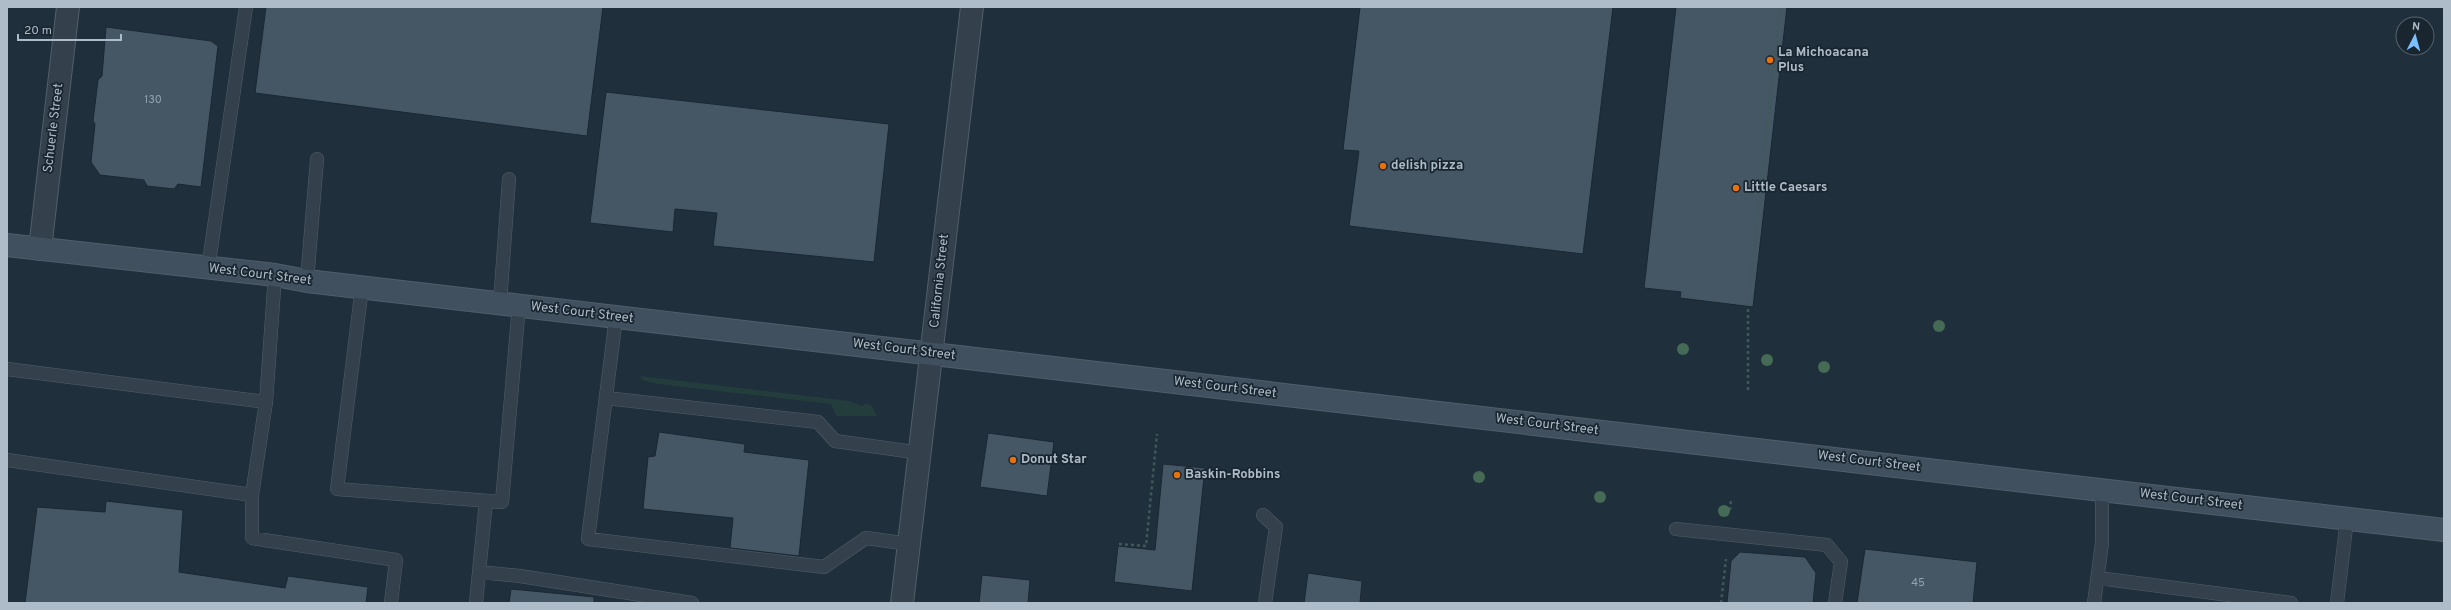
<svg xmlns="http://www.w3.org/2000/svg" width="2451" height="610" font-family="Overpass,sans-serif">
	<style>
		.green { fill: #223d3c }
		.building { fill: #455765; stroke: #1b2832 }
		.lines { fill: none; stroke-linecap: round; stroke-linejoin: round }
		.lane-casing { stroke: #515e69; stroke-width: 14 }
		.street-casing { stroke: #515e69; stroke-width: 24 }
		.secondary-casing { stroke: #515e69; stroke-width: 24 }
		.path { stroke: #3f5959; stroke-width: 2.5; stroke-dasharray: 3 3; stroke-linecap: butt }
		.lane { stroke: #34414c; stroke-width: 13 }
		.street { stroke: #34414c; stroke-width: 22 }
		.secondary { stroke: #41505f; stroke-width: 22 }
		.tree { fill: #456a55 }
		.food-dot { fill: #e8710a; stroke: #192630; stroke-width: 1.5 }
		.labels { text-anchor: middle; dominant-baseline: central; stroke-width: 3.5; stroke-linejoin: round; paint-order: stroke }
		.number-label { font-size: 11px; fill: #94a2af }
		.poi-label { font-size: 13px; font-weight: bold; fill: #aebbc8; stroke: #192630; text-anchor: start }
		.street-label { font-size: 13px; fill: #aebbc8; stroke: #192630 }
	</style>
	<rect width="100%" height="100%" fill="#202f3c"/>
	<path class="green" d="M640,376L849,401L862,406L866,403L872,406L877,416H836L831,404L658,384L642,380Z"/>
	<path class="building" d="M266,7H603L587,136L255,93Z
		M1360,7H1613L1583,254L1349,226L1359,151L1343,150Z
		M1676,7H1787L1753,307L1680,298L1681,292L1644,288Z
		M106,27L211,41L218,46L201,187L178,184L174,189L147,186L144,180L100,175L91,162L95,124L93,121L98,80L102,76Z
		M606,92L889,124L874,262L713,246L717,213L675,209L673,232L590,223Z
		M659,432L745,444L744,452L809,460L799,556L730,548L733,518L643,509L648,457L655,456Z
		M988,433L1054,442L1047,496L980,487Z
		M1163,464L1205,468L1192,591L1114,582L1118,546L1155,550Z
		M106,501L183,510L179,572L285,588L288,576L368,587L366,603H25L37,507L105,512Z
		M1865,549L1977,562L1973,603H1857Z
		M1740,552L1805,557L1816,573L1813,603H1727L1731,561Z
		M1308,573L1362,581L1360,603H1304Z
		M982,575L1030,580L1028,603H979Z
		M511,589L594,597V603H509Z"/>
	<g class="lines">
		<g class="lane-casing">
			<path id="lane" d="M208,269L246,7
				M275,275L266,402L252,495V538L396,560L391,603
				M307,281L317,159
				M362,287L337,489L502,502L519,305
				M500,303L509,179
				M616,317L588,539L824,567L866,538L909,544
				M7,369L266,402
				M606,398L818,422L835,441L921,453
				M7,460L252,495
				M1263,515L1276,527L1265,603
				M1676,529L1827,545L1841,562L1835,603
				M479,572L520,576L692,603
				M2098,578L2291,603
				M476,603L486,501
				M2094,603L2102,543V490
				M2337,603L2347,519"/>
		</g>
		<g class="street-casing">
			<path id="street" d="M40,249L68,7
				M902,603L972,7"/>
		</g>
		<g class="secondary-casing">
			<path id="secondary" d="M7,245L275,275L307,281L2444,530"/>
		</g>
		<path class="path" d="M1748,390V307L1780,7
			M1730,510L1731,501
			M1119,544L1146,546L1157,434
			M1721,603L1726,559"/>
		<use href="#lane" class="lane"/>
		<use href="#street" class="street"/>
		<use href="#secondary" class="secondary"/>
	</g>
	<g class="tree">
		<circle cx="1939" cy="326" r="6"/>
		<circle cx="1683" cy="349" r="6"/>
		<circle cx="1767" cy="360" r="6"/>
		<circle cx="1824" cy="367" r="6"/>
		<circle cx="1479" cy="477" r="6"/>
		<circle cx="1600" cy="497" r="6"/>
		<circle cx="1724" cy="511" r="6"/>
	</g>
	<g class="food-dot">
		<circle cx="1770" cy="60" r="4"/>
		<circle cx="1383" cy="166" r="4"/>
		<circle cx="1736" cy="188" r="4"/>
		<circle cx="1013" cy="460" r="4"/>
		<circle cx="1177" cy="475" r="4"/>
	</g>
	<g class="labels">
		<g class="number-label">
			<text x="153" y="100">130</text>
			<text x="1918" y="583">45</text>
		</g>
		<g class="poi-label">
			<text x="1778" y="53">La Michoacana<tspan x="1778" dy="15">Plus</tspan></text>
			<text x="1391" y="166">delish pizza</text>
			<text x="1744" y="188">Little Caesars</text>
			<text x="1021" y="460">Donut Star</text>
			<text x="1185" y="475">Baskin-Robbins</text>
		</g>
		<g class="street-label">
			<text transform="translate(54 128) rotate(-83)">Schuerle Street</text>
			<text transform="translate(260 275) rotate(7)">West Court Street</text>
			<text transform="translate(940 281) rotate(-84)">California Street</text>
			<text transform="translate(582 313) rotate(7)">West Court Street</text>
			<text transform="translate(904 350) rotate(7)">West Court Street</text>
			<text transform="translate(1225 388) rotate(7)">West Court Street</text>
			<text transform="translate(1547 425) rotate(7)">West Court Street</text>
			<text transform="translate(1869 462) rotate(7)">West Court Street</text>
			<text transform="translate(2191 500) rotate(7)">West Court Street</text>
		</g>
	</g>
	<rect width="2451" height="610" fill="none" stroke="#aebbc8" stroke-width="16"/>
	<g transform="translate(2415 36) rotate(6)"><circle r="19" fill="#192630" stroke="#55626d"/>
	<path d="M0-3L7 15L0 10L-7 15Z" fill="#7cbfff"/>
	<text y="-6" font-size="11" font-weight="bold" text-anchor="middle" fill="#aebbc8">N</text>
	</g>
	<path d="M18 34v6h103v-6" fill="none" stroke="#aebbc8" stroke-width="2"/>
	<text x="24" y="34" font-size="12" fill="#aebbc8" stroke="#192630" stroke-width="3" paint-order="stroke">20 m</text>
</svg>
